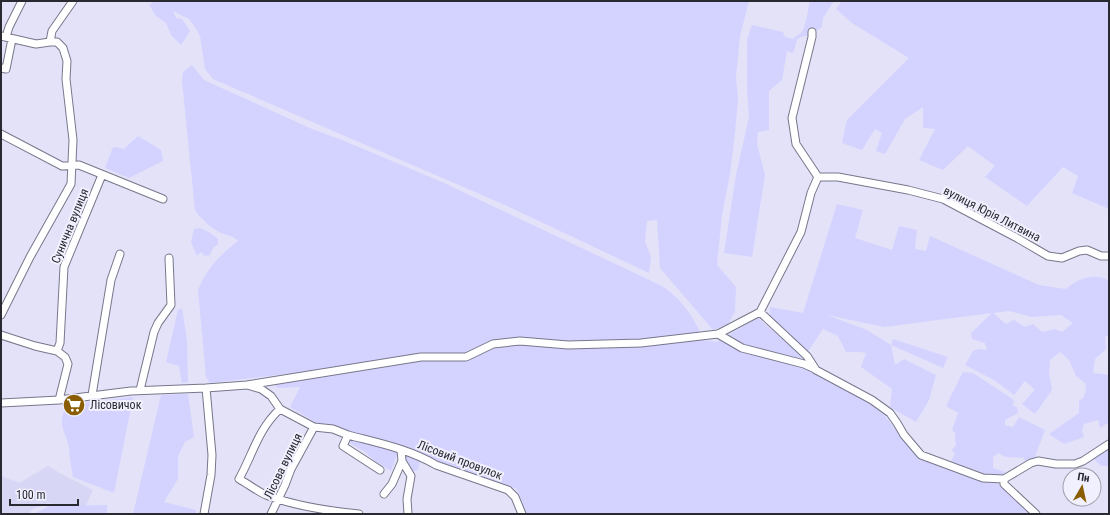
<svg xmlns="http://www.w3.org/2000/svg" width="1110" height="515" font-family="'Roboto Condensed',sans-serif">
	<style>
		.built { fill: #d7d6f5 }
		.green { fill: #d4d3ff; fill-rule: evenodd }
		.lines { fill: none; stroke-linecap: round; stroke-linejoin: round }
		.minor-casing { stroke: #77778b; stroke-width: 9 }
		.minor { stroke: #fff; stroke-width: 7 }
		.labels { text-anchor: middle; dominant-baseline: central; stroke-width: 4; stroke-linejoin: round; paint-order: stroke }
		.street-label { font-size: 12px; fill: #292931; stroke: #f1f0ff }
		.poi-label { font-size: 12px; fill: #292931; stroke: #f1f0ff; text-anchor: start }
	</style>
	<rect width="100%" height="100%" fill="#e3e2f9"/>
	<path class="built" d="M48,466L65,476L93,490L84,509L48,503L31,510L29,514H1V476L19,483Z"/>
	<path class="green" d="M155,1H749L740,36L736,77L738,98L735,133L730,174L722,215L717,265L736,287L735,312L728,324L713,330L660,268L657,220L647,221L645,242L651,257L649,273L505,205L213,79L205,69L200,36L197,30L189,19L173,11L176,18L182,19L190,31L181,45L171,35L166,23L156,16L149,5Z
		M810,1H834L823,18L822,27L809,36H804L797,39L794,51L792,53L787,51L782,80L769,91V130L758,132L757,144L765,175L752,257L724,253L736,175L749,117L747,89V40L752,25L783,32L785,37L793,39C796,36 798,35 801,33C806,29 808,8 810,1Z
		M842,1H1109V209L1072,193L1078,176L1063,167L1027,206L985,177L995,166L968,146L943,170L919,160L935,129L923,128V107L905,119L885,154L876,151L882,133L875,129L862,150L842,143L847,120L909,58L852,23L836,9Z
		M192,65L204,80L312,129L342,140L442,182L643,277C650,280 658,284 665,288C682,300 697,321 703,340L716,342L758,318L784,340L815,370L836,385L869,401L884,415L903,439L937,464L979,481L1002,484L1035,514H523L522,501L516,488L507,487L421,456L418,470L411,472L397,454L391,471L375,461L365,452L290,407L300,387L277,388L275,384L294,381V373L210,383L206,377L198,290C207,268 219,256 238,241C233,236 230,236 224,234C214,231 200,218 195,210L182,81L183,72Z
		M138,136L161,150L163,161L129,178L105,168L113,147L124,149Z
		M837,204L863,210L855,238L892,250L899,226L917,230L915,249L926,251L930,236L1039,285L1066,289C1077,279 1095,272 1109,281V336H1105L1106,349L1095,359L1093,373L1109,375V422L1100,428L1098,420L1084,424L1082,430L1084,437L1064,444L1049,434L1079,413V401L1084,397L1086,390L1085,383L1076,376L1069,360L1060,352L1050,360L1049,372L1052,390L1035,414L1022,404L1035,390L1025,381L1014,395L994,380L965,365L973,351L979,349L987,350L985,343L972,339L971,333L992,313L884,327L827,315L867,330L891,345L893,339L948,357L943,368L891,345L895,365L904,359L936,375L929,400L916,422L890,407L892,389L861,367L866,353L859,352H846L838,336L823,329L807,353L770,318V307L803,313ZM1009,311L1032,317L1061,315L1073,323L1062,332L1055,329L1042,332L1033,324L1025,327L1014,320L1006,324L993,313Z
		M200,228L209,232L218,239V244L213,248L210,255L205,256L201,252L197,256L191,242L194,229Z
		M182,308L187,341L188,382L182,383L179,366L166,362L178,310Z
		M963,372L973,373L1014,400L1013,406L1017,407L1018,413L1005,420V425L1013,427L1019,417L1045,430L1034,459L1025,461L1024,458L1006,457L998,453L993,457V468L1005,472L1003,476L980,475L951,461L955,454L952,450L956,445L955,439V433L952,430L958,413L946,406Z
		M188,394L194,437L185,442L178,456V479L164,502L196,510V514H133L161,395Z
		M133,397L114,493L73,477C71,467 70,458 69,448C65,427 57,428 66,405Z
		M1109,447V466H1101L1093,458Z
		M107,505V514H34L49,506Z"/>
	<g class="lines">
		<g class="minor-casing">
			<path id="minor" d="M812,32V37L792,118L796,144L818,177
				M1,36L36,44L50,42H57L63,48L67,61L66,79L73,140L71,184L30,257L1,315
				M6,37L9,27L22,1
				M50,42L52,31L73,1
				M1,68L6,69L12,39
				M1,134L62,166L79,165L163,199
				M760,312L801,232L811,193L818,177H838L908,190L943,199L1017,238L1048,256L1062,258L1079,251L1087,250L1101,256H1109
				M760,312L807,356L816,370L872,400L890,413L897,423L904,435L921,455L983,478L1004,479V484L1036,514
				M718,334L742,348L804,364L815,369
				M1,335L35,346L57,351L65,357L68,364L59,400
				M57,351L60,343L64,267L102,175
				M247,385L421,357H466L493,344L520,341L568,345L641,343L718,334L760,312
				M140,390L154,332L158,323L171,305L169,258
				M92,395L111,280L120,254
				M1,403L59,400L131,391L206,388
				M280,409C258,429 253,454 239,479C248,484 257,491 266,495C295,506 328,511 359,514
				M348,435C378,443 409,449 436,465L508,490L515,497L522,514
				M401,450L402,461L411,476L407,499L408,514
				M1004,479L1031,463L1038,461L1056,464H1075L1083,461L1109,444
				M384,494L392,484L402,461
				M204,514L211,475L212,455L206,388L247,385L261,389L271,396L280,409L314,427L333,429L348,435L343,446L380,470
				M271,514L285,485L291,469L314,427"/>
		</g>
		<use href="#minor" class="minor"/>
	</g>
	<defs>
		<g id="supermarket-disc" transform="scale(1.15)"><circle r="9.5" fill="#895d00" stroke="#f1f0ff"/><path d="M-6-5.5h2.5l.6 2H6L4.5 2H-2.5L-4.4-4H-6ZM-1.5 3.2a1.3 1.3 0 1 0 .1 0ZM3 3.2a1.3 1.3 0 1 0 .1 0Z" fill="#fff"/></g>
	</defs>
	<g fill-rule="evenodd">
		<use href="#supermarket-disc" x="74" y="405"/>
	</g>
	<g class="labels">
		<g class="street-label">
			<text transform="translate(992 214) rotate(27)">вулиця Юрія Литвина</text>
			<text transform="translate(70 226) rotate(-68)">Сунична вулиця</text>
			<text transform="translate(460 460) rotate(21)">Лісовий провулок</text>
			<text transform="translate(283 466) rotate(-64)">Лісова вулиця</text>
		</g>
		<g class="poi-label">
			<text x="90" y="405">Лісовичок</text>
		</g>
	</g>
	<rect width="1110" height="515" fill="none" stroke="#292931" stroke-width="4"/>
	<g transform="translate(1082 487) rotate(9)"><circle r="19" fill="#f1f0ff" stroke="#a1a0ad"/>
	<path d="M0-3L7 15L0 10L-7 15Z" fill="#895d00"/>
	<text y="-6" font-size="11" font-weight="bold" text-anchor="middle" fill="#292931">Пн</text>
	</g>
	<path d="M10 499v6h68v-6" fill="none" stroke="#292931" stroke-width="2"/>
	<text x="16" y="499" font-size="12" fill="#292931" stroke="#f1f0ff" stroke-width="3" paint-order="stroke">100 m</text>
</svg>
